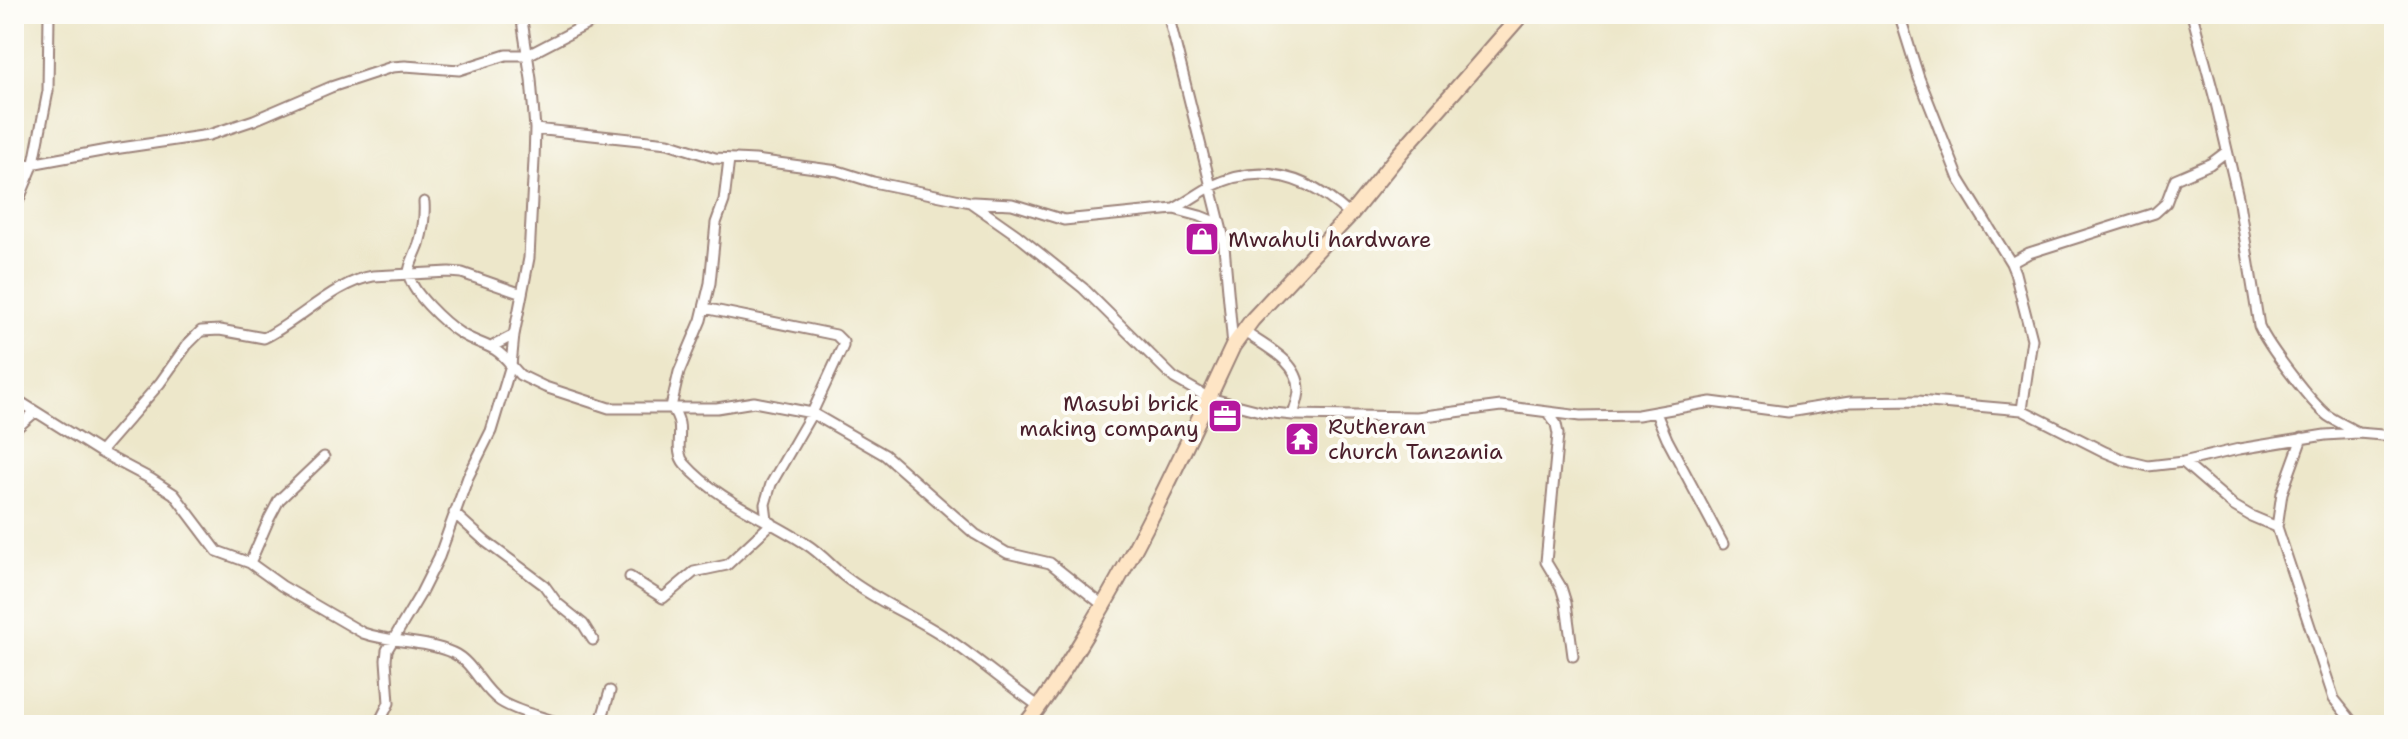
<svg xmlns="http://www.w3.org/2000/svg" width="2408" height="739" font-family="'Shantell Sans',sans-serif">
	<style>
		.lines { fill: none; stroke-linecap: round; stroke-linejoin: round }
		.street-casing { stroke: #9c837a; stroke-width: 13 }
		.secondary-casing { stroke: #9c837a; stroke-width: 18 }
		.street { stroke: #fff; stroke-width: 9 }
		.secondary { stroke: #fee5c5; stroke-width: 14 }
		.labels { text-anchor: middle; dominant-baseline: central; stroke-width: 8; stroke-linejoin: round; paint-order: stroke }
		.poi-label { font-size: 22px; fill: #4a1f2b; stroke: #fdfcf7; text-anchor: start }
	</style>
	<rect width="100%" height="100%" fill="#fdfcf7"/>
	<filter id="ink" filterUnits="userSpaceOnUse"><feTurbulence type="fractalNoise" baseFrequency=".0125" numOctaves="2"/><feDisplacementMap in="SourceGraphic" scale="16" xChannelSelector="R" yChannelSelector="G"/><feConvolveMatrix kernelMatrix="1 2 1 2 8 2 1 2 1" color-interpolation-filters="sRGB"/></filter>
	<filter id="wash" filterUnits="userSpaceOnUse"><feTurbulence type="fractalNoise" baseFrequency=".006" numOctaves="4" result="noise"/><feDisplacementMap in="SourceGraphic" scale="32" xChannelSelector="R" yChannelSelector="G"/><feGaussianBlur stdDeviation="1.8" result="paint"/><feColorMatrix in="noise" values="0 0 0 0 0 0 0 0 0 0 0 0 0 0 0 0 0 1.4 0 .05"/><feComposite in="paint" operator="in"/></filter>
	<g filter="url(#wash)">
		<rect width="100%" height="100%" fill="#ede7ca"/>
	</g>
	<g filter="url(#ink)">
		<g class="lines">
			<g class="street-casing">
				<path id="street" d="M521,14L531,79L535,129L534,160L529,258L514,335L511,365L520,375L545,387L609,408H717L754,402L812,413L885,455L975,534L1007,553L1050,563L1104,606
					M1168,14L1223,235L1233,346
					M1899,14L1919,78L1959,179L2011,263L2015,273L2032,339L2022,410
					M2192,14L2216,103L2238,197L2259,326C2268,346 2311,403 2328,416C2336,421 2346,426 2355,431
					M535,129L668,143L715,158L755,160L838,171L873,182L970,202L1017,235L1083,288L1174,378L1209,398L1264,412L1293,415L1417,417L1501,406L1580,416L1638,415L1711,402L1788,412L1850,402L1918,401L2022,410L2105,452L2127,461L2148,466L2183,462L2239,449L2325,435L2358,433L2394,436
					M729,159L724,201L716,223L710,283L701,320L679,372L671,407C689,428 671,448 685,464C717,500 766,518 806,544C822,554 833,568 848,579C877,601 911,615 942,635C976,657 1006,684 1040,707
					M14,167L107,150L209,135L254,120L331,87L392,67L405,66L459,70L506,55H528L599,18L617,14
					M973,202L1012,204L1064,220L1174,209L1200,216L1220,224
					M1174,209C1187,202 1199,193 1212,186C1264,161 1310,178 1350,215
					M14,211L34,163L48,91L49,14
					M2011,263L2029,253L2155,213L2166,203L2175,179L2210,164L2226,152
					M704,308L836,335L843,342V346L812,413L771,484L765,504L767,520
					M1243,331C1264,346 1299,361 1299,390C1299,398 1295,408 1293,415
					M493,346L514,335
					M14,398L100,452L151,479L174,494L217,551L250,563L282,586L363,633C392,643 425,640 453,653C473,662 481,688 500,701C518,713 543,716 563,725
					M1548,413L1556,424L1558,434L1546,562L1561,587L1566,603L1573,656
					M1656,413L1667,439L1723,544
					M14,430L35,412
					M2302,438L2282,493L2277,527L2334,699L2355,725
					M100,452L160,383L187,345L201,331L220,330L264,338C299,321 335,282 373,276L449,272L462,273L522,294
					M2183,462L2234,506L2251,516L2277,527
					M454,513L486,542L544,585L557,603L583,624L593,640
					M250,563L269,519L279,500L324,457
					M630,577L663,598L694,572L727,565L772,523
					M378,725L389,703L386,660L387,650L421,593L439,557L468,477L491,431L511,365C493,342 482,347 460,333C446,324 409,291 409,273C409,265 416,253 419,244C423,230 425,216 424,202
					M600,725L610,691"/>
			</g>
			<g class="secondary-casing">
				<path id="secondary" d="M1025,725C1047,698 1065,669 1083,639C1141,546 1186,446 1233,346L1252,320L1350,215L1400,153L1522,14"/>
			</g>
			<use href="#street" class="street"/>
			<use href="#secondary" class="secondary"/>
		</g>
	</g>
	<defs>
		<g id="shop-square" transform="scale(1.8)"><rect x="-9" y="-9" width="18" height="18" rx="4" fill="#b5179e" stroke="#fdfcf7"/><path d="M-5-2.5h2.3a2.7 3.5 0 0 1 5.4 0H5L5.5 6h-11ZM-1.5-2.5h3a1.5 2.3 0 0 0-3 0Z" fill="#fff"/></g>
		<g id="office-square" transform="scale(1.8)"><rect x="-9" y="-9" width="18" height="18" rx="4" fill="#b5179e" stroke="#fdfcf7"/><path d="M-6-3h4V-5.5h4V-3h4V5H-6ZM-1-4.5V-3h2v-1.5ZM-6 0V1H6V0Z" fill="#fff"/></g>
		<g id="temple-square" transform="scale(1.8)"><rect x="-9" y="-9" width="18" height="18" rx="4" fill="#b5179e" stroke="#fdfcf7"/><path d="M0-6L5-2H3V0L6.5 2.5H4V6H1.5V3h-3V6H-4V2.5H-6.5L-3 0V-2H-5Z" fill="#fff"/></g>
	</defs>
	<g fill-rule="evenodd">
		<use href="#shop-square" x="1202" y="239"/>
		<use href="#office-square" x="1225" y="416"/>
		<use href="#temple-square" x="1302" y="439"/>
	</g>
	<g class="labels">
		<g class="poi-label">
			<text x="1228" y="239">Mwahuli hardware</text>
			<text x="1199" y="403" text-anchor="end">Masubi brick<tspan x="1199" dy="25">making company</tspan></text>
			<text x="1328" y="426">Rutheran<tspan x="1328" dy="25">church Tanzania</tspan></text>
		</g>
	</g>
	<rect width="2408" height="739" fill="none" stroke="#fdfcf7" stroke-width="48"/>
</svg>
